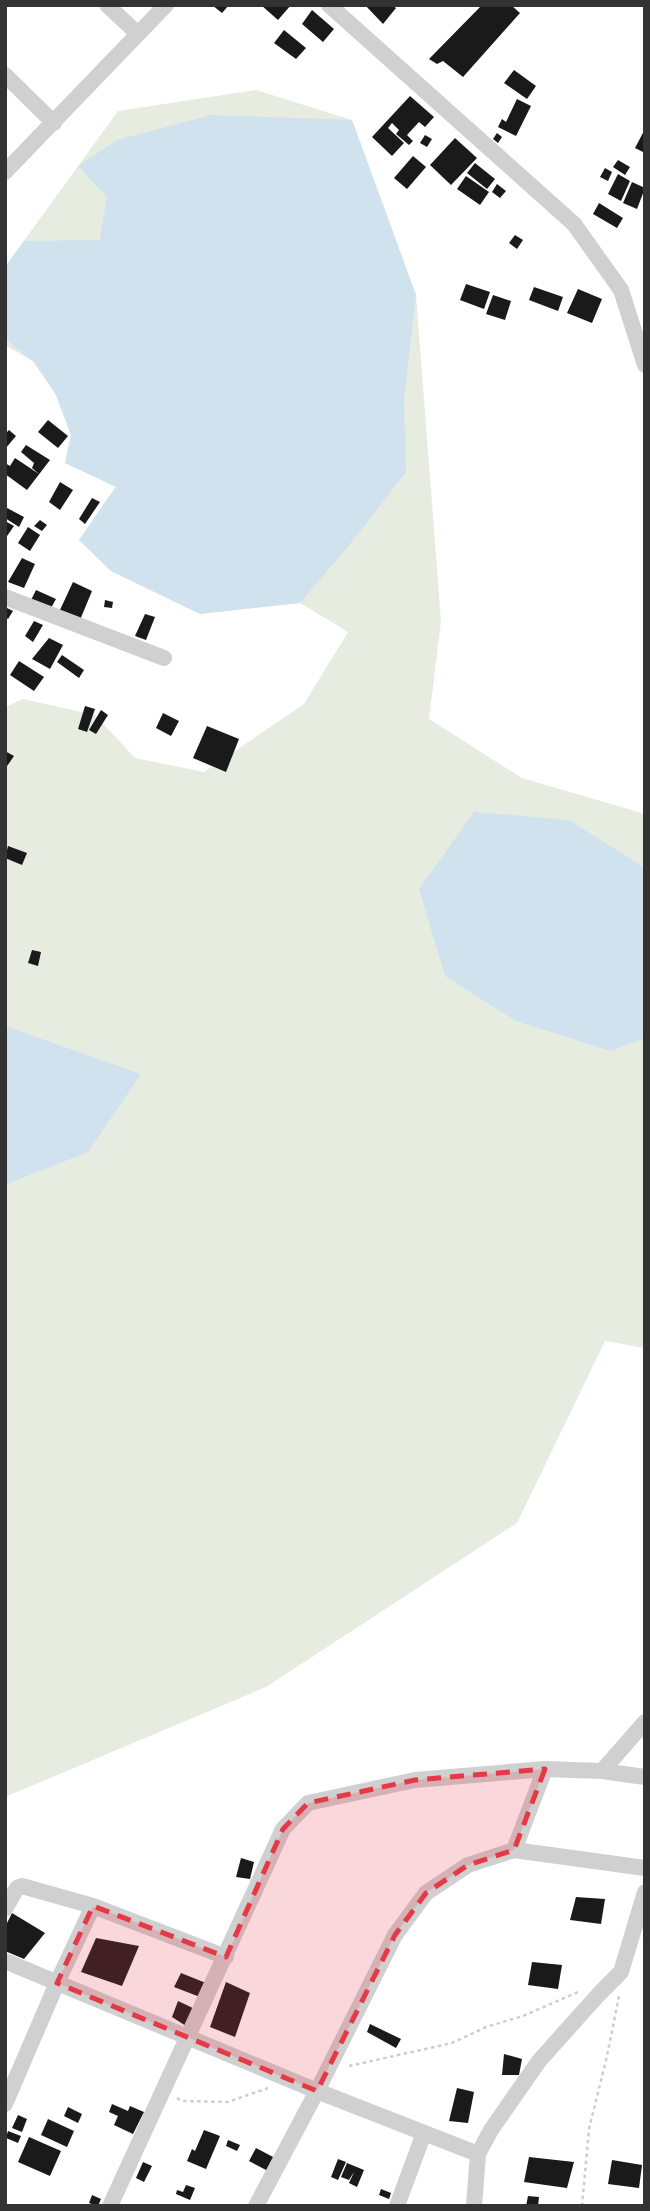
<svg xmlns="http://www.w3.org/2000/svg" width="650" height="2211" font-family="'Noto Sans',sans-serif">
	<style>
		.green { fill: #e6ecdf }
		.water { fill: #cfe2ee }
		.building { fill: #1a1a1a }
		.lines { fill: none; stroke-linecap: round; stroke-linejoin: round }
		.path { stroke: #cdcdcd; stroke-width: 2.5; stroke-dasharray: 3.5 3.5; stroke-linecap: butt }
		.minor { stroke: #d0d0d0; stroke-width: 16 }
		.marked { fill: #e63946; fill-opacity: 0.2; stroke: #e63946; stroke-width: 5; stroke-dasharray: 14 9; stroke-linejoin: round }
	</style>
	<rect width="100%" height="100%" fill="#fff"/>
	<path class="green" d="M256,90L352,120L416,295L441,621L429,719L522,778L645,814V1348L605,1341L517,1523L266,1687L5,1797V707L23,699L95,715L135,758L204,772L304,704L348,632L300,603L200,614L111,571L79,540L116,486L65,463L71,435L56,395L34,362L5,345V267L118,111Z"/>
	<path class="water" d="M211,115L352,120L416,295L404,401L406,472L346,549L300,603L200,614L111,571L79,540L116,487L65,463L71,435L56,395L34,362L5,339V267L24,241L100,240L107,197L78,166L117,140Z
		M474,812L569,820L645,868V1038L611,1051L516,1021L445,976L419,889Z
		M5,1026L141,1074L88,1152L7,1184L5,1187Z"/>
	<path class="building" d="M212,5H229L222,13Z
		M261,5H291L278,20Z
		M365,5H392L396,8L383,24Z
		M482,5H511L520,13L463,77L443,61L437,64L429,59Z
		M312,10L334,29L323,42L302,24Z
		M284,30L306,48L296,59L274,43Z
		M514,70L536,86L527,99L504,83Z
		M410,96L434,117L425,127L419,122L407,135L413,141L409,145L396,134L399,130L392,123L388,128L404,143L392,156L372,137Z
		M517,99L531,106L516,136L498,127L502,119L506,122Z
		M645,129V153L635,148Z
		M497,133L502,137L498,143L493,139Z
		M425,135L432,139L427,147L420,143Z
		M455,138L477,158L451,185L430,165Z
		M413,156L426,167L407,189L394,178Z
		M618,160L630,167L625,175L613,167Z
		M475,163L495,179L487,189L467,173Z
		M605,168L612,172L608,181L600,177Z
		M618,174L630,181L621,201L608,194Z
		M466,176L489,192L480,205L457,189Z
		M632,182L645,188L637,209L623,203Z
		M497,184L506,191L500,198L492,192Z
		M599,203L623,218L617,228L593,214Z
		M515,235L523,240L517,249L509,243Z
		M466,284L490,292L484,309L460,300Z
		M534,287L563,297L558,311L529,300Z
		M578,289L602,299L592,323L567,313Z
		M493,295L511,301L505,320L486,314Z
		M48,420L68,436L58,448L38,432Z
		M9,430L16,436L5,449V434Z
		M26,445L50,460L27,490L5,474V463L10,466L15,458L39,474L32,468L34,463L21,452Z
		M60,482L73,490L60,510L49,502Z
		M92,498L100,502L85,524L79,519Z
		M7,508L24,517L19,527L5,518Z
		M40,520L47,525L42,531L34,526Z
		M5,521L14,526L5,539Z
		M28,527L40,535L30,551L18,543Z
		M22,558L35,564L24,588L8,582Z
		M73,582L92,591L80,620L59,612Z
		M36,590L56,599L51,608L31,600Z
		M105,600L113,602L112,608L104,607Z
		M5,607L13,611L8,619L5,617Z
		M145,614L155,617L146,640L135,636Z
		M34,621L43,625L33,642L25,636Z
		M49,638L63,645L50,669L32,659Z
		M62,655L84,670L79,678L57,662Z
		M19,661L44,677L34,691L10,675Z
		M85,706L95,709L87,732L78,729Z
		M101,710L108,715L96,734L89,730Z
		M163,713L179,721L171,736L156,728Z
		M207,726L239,739L226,772L193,758Z
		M5,751L14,756L5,769Z
		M8,846L27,853L22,865L5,858Z
		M32,950L41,952L38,966L28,963Z
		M241,1858L254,1862L250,1879L236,1877Z
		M576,1897L605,1899L601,1924L570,1920Z
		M12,1913L45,1933L24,1959L5,1951V1927Z
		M96,1938L139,1946L122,1986L81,1972Z
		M532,1962L562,1965L558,1989L528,1985Z
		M181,1973L206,1983L200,1997L174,1987Z
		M226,1982L250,1993L235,2037L210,2027Z
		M178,2001L195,2009L186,2026L172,2017Z
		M370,2024L401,2039L396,2048L367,2032Z
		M504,2054L522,2059L519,2075H502Z
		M457,2088L474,2092L468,2123L449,2121Z
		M112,2104L128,2111L130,2106L144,2112L133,2134L114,2125L118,2116L109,2112Z
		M68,2107L82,2114L78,2123L64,2116Z
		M18,2115L27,2119L22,2132L12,2128Z
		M48,2119L74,2131L67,2147L41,2135Z
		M204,2130L220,2136L206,2169L187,2161L192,2149L195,2151Z
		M8,2131L21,2136L18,2143L6,2138Z
		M29,2137L61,2151L50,2176L18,2162Z
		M228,2140L240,2145L237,2151L226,2146Z
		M256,2148L275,2158L268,2171L249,2161Z
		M529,2157L574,2162L567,2188L524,2182Z
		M338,2159L346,2162L338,2180L331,2177Z
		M612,2160L642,2165L639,2188L608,2184Z
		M143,2162L152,2166L144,2182L136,2178Z
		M347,2163L364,2170L357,2187L349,2183L354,2172L349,2180L341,2177Z
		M186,2185L195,2188L190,2200L176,2194L177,2190L183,2192Z
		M381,2189L391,2193L389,2199L379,2195Z
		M92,2195L101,2199L98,2206L89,2203Z
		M528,2196L539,2197L538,2206H526Z"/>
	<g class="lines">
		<path class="path" d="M349,2066L452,2043L486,2027L523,2016L578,1992
			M177,2098L182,2101L228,2102L268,2088
			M582,2206L589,2129L607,2056L619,1996"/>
		<path class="minor" d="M107,5L138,34
			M329,5L574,224L621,290L645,365
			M5,75L54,123
			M5,172L166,5
			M5,597L164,658
			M602,1771L645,1722
			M514,1850L545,1769
			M5,1909L17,1888L22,1886L93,1906L226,1957
			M5,1961L317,2091L478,2154
			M5,2104L57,1983L93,1906
			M110,2206L283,1829L308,1803L415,1780L545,1769L602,1771L645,1777
			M256,2206L317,2091L395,1935L426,1893L468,1865L514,1850L645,1868
			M397,2206L424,2133
			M474,2206L478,2154L491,2130L539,2061L599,1994L621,1972L645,1892"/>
	</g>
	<path class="marked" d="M545,1769L514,1850L468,1865L426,1893L395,1935L317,2091L57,1983L93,1906L226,1957L283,1829L308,1803L415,1780Z"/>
	<rect width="650" height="2211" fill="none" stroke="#333333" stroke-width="14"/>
</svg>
